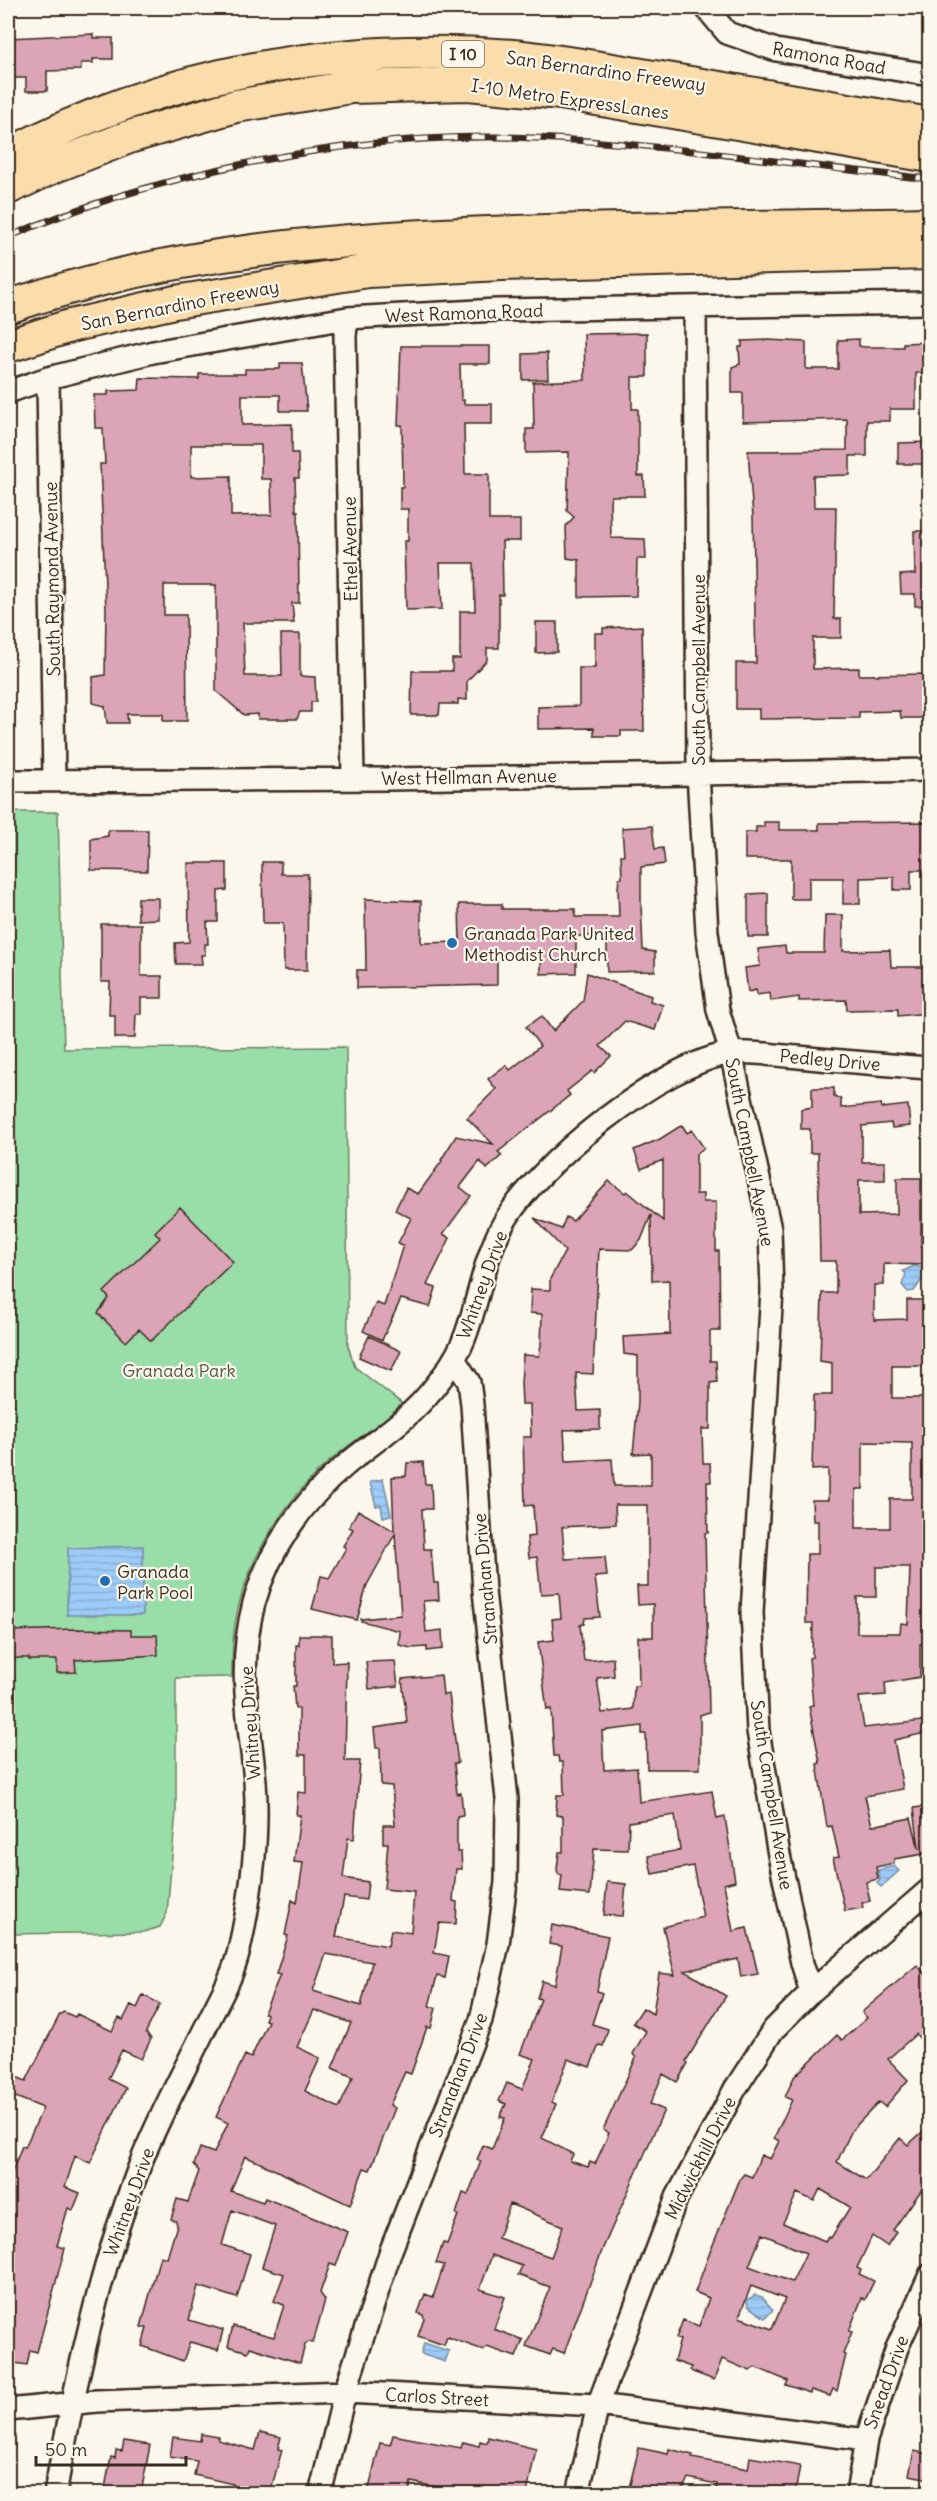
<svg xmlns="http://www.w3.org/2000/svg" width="937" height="2501" font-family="Delius,sans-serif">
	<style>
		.park { fill: #99dda8; stroke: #6a8463; stroke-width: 1.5 }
		.water { fill: url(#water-rules); stroke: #768ba1; stroke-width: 1.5 }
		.building { fill: #dca4b7; stroke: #3b2a1e; stroke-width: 1.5; fill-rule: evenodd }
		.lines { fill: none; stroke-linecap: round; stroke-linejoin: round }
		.minor-casing { stroke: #3b2a1e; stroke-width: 26 }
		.highway-casing { stroke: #3b2a1e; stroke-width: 36 }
		.minor { stroke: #fbf7ec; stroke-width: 21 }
		.highway { stroke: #faddab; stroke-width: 32 }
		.rail-casing { stroke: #3b2a1e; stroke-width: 7 }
		.rail { stroke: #fbf7ec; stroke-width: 4.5; stroke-dasharray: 14; stroke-linecap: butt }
		.poi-dot { fill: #1f6fb2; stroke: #fbf7ec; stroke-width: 2 }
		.labels { text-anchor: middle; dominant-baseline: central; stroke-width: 4.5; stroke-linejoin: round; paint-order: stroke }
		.shield { fill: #fbf7ec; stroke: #75685c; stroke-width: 1.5 }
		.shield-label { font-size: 16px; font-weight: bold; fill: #3b2a1e }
		.street-label { font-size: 18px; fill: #3b2a1e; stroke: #fbf7ec }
		.poi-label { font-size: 18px; fill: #3b2a1e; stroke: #fbf7ec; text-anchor: start }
		.park-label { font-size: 18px; fill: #525740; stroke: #fbf7ec }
	</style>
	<defs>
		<pattern id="water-rules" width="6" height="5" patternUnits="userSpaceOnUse" patternTransform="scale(1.5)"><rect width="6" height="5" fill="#9dcbf8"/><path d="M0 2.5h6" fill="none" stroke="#88aed4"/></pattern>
	</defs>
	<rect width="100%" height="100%" fill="#fbf7ec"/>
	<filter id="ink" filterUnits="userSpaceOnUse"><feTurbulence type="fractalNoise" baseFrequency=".0167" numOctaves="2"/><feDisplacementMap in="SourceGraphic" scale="12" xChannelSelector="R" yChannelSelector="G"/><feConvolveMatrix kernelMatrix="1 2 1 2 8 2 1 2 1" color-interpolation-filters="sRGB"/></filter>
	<g filter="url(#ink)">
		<path class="park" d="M8,812H58L64,1049L346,1047L348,1346L355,1367L404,1405C382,1423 359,1437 338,1454C285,1497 242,1564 234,1632C232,1647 232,1662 232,1677L176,1678V1811L167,1913L160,1927L143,1932L8,1934Z"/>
		<path class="water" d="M914,1266L922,1268L923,1278L914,1291L908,1292L902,1285L906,1274L903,1271Z
			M383,1479L391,1515L383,1517L381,1505L376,1506L370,1482Z
			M143,1546V1615H67L68,1548Z
			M894,1866L899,1871L881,1887L877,1883L880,1880L878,1870Z
			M755,2295L762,2297L773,2310L765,2318L748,2306L747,2300Z
			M424,2343L449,2351L445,2362L421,2354Z"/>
		<path class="building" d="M93,34V38H113V59H93V63H81V70L47,71V91H26V78H8V38Z
			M647,333V377H632V409H638V476H644L645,496H611L610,503L611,538L645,539L646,559H637L636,596L579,597V560L567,558L566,526L574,517L567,511L569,452L526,453V429H534L533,382L585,380L584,334Z
			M859,339V346L864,347H903V343L930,342V373H916V409H890V421H867V456H850V475L813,476L814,507H836L834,619H841V638H813V669L859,668V675L930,674V718H901L900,711L859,712V718L759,719V709H736V663H756L753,517L748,451L847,450V419L743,422V393H732V367L740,364L739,347H742V341L768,340L806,342V369H838V340Z
			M401,346H490V364H460L461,400H464V404H492V424H464L465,474H489V520H520V541H502L503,595H499V648H487V660L467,681V700L458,699V704H440L439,715H411L412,671H452V659H460V611H475L474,563H440L442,609L406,610L404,541H408V509H400V487H403L402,425H398Z
			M547,353L548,379L523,380V354Z
			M280,363H302L307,411H280V395H242V425L292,424V453H298L299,478H295L296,511H298L299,603H292L294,623H243L245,676H282L281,634H300V676L315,677L316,702H311V712H300L297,719H258V714L244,715L216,691V585H164V615H186L187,721H163V714H127L128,723H107L105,706L93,703V677L105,675L106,610L100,464H105L103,428H95L94,395H108V391H113L139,390L140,378L199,379V374H245V369H280ZM191,445H261V479H271L272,515L231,516V476L191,477Z
			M930,442V464H898V443Z
			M914,531H930V605L915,606V594H901L900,575L915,574Z
			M536,622H557V652L536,653Z
			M642,626L644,731H621V736H594V728L538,729V707L579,706V668H595V633H603V628Z
			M764,822H779V830H819V823L930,822V870H911V890H894V877L860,878V904H843V878H809V899H791V859H745V832H756V827H764Z
			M652,826L655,849L663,848L665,864L641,867V904L643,950L655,952V971L607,972V936H576V973L541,974V954H497V985L357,988V970H366L365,899L421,901V943L460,942L459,904H502V909H575V917H619L618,888L619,878H622L621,855H624L622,828Z
			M108,830H148L147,871L91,870V839L108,836Z
			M262,862H281V874H308L307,970H284L283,923H263Z
			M188,863H227V890L218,891V922H207L208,944H205V955H201L202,964H176L175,943L189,942Z
			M768,893V937H748V894Z
			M138,898H158V919L138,920Z
			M825,915H843V951L890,950L891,967H930L928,1013L898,1016V1009L847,1010L846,1000L799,1001V997L771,1001L770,993L757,995L756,990L748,992L745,968L760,966L758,949L785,946L786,953H824Z
			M101,924H141V976H162V998H141V1014H136L135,1038H115V1015H109L110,982H101Z
			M587,973L651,996L650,1001L663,1005L655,1030L625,1021L600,1046L611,1056L594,1073L592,1071L567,1091L570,1095L498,1152L502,1155L487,1169L480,1161L460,1187L471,1196L443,1234L450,1238L427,1285L436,1288L430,1307L401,1299L382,1340L363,1331L376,1303L384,1306L403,1245L398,1243L411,1218L395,1210L406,1188L418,1194L442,1161L441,1160L456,1136L493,1144L467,1118L496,1089L488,1079L506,1065L510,1070L540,1046L526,1027L542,1016L553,1031L583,1001Z
			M812,1088H834V1097L841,1099V1108L881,1104L882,1108L908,1105L910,1126L892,1128L891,1123L862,1126V1162H885V1180H859V1215L897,1214V1178H921V1246H927V1265L884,1264V1285H874V1320L907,1319V1300H930V1343L926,1344V1366H892V1398H930V1644H920V1677L885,1683L886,1695L859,1697L864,1728L930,1720V1732L894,1740L903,1789L865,1796L872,1826L911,1818L919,1849L914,1808L930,1806V1853L894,1859V1863L876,1867L878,1879L866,1882L870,1901L862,1903L863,1908L845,1911L833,1858L839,1857L832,1826L827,1827L817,1764L820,1763L809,1706L813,1705L809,1658L812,1657L813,1623H806L807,1554H818V1521H813L812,1500H828V1469L812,1470L814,1395H832V1363L820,1361L822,1293H836V1261H820L818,1153H810V1129H801V1109L812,1107ZM863,1442L912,1443V1499H890V1528H856V1489H863ZM876,1567H910L908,1624L901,1623L900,1633H857V1597H876Z
			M682,1125L687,1133L692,1130L704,1148L696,1154V1194H703V1202H716V1251H719L720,1331H710V1361H716L717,1382L710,1383V1429H702L703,1463H710L711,1482H707L708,1533H705L709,1712L700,1715V1769H647L646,1734H642V1726L602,1731L604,1770L637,1768L639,1802L712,1791L717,1819L725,1817L735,1881L724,1884L733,1931L747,1928L758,1974L741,1977L738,1959L685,1971L726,1996L686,2061L688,2063L677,2082L663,2074L650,2104L664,2110L603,2248L564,2353L553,2349L550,2355L526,2346L550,2287L518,2275L522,2266L492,2255L480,2289L505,2297L494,2329L523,2340L516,2357L487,2347L483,2350L447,2337L444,2345L418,2336L424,2319L423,2315L418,2313L425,2294L433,2297L444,2265L436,2263L443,2243L447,2244L458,2215L456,2214L463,2193L468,2195L481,2161L477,2160L483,2145L492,2149L505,2118L500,2117L506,2104L499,2101L507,2083L522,2089L535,2059L520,2054L541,1999L537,1998L542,1981L555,1985L562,1946L549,1944L552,1925L608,1936L597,1991L602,1993L592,2024L608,2029L603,2046L599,2045L590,2067L568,2059L552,2102L556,2104L542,2138L573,2154L570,2161L588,2167L590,2162L595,2164L609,2133L603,2130L636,2058L633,2054L646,2031L633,2023L643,2008L653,2014L659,1973L675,1975L663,1927L703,1917L693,1866L652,1874L648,1856L680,1850L675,1815L629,1822L628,1850L594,1849L590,1895L560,1892L562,1875L558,1874L557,1869L559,1852H563V1816L556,1815L557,1795H564L563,1762H559L558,1756H554L551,1709L547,1710L538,1642L554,1640L552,1619L561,1618L559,1593L541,1594L537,1557L529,1558L527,1537L535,1536L533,1505L525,1506L523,1437H531L530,1404H522L521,1383L523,1355L539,1356L541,1345L542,1314L530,1313L531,1289L550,1290V1279L565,1251L534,1218L561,1229L566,1217L573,1221L609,1181L625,1193L627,1191L663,1221V1160L641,1169L634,1150L660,1139ZM651,1215L652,1281L669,1280L670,1334L623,1337L624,1354L638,1356V1402L633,1454L651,1453V1486H614L612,1459L566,1461L564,1430L600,1429V1410L578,1411L576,1373L593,1374L599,1249L632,1250L641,1240ZM615,1505H648V1586H637L638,1605L653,1604V1637H638L639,1686H634L633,1709L602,1713L597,1678L614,1676L613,1658L584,1661L580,1625L584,1624L585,1618L600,1617L595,1577L607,1576L605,1557L565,1559L562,1527L616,1524ZM510,2204L563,2226L551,2257L498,2238Z
			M180,1207L233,1262L151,1341L139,1329L126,1342L98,1313L109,1298L104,1292L160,1238L155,1232Z
			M369,1336L401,1351L391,1371L359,1357Z
			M423,1462L425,1484H431L432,1509H422L424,1549H431L434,1583H438L439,1600L423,1601L426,1632L442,1630L443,1649L427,1651V1647L411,1648L399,1645L400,1631L361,1621V1619L401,1615L395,1534L367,1585L357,1620L312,1609L321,1576L329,1578L346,1548L343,1546L353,1529L349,1527L358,1510L394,1531L392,1477L406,1476L407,1463Z
			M75,1629L131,1630V1635H157L158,1655L75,1660L76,1672L57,1673V1660H29V1658H11L8,1655V1631Z
			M299,1635H332V1663L347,1662L345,1761H360L354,1839L348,1838L343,1878L368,1882L366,1900L344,1897L336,1937L388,1946L391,1930L411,1933L414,1892L384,1889L388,1843H383V1825H395L392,1786L381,1785L380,1748H376L374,1728L407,1723L402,1679L441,1675L443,1695L449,1694L458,1763H454L457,1794L461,1793L463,1815L457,1816V1852H461L462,1869H456L453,1901L457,1902L456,1924L439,1923L434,1953L449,1956L445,1978L437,1976L429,2006L436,2008L431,2028L427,2027L411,2074L405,2072L390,2105L395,2108L388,2126L370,2170L364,2168L350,2205L245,2156L231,2191L263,2202L265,2198L348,2232L336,2266L330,2264L320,2293L325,2300L313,2343L308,2342L305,2345L300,2363L250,2347L248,2352L228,2346L233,2326L274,2337L284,2305L274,2301L284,2274L262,2267L275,2226L232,2210L222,2245L250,2254L237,2298L198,2286L189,2320L223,2330L218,2350L190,2342L183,2361L142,2346L147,2328L141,2327L160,2256L167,2258L177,2225L176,2221L171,2219L177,2199L188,2202L199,2171L194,2165L200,2148L214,2153L228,2123L216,2117L245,2055L251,2058L268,2021L265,2020L267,2014L264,2013L280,1975L276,1974L288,1936L285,1935L292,1900L297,1903L303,1863L294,1862L300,1815H296L298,1792L306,1793V1755H299V1708H295L293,1686H296V1645H299ZM326,1954L372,1962L361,2006L313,1991ZM314,2010L351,2023L332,2068L353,2077L339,2108L305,2091L320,2058L297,2047Z
			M395,1661L398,1686L369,1689L366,1662Z
			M607,1882L626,1884L623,1916L604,1915Z
			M917,1965L930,1979V2051L916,2034L888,2059L908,2080L885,2107L879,2102L852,2130L837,2162L866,2180L900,2138L908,2145L930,2125V2178L893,2230L896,2232L887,2246L872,2236L857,2268L861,2270L859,2274L874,2281L865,2300L862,2298L849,2331L852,2332L843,2354L846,2355L837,2391L833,2389L830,2396L811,2390L810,2393L786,2385L788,2381L755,2367L750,2371L722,2359L714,2380L693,2372L690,2370L691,2367L674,2361L680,2340L676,2338L683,2320L699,2326L709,2298L695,2292L710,2252L740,2179L744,2174L752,2177L761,2155L770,2159L779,2141L774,2138L792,2100L785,2097L794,2077L837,2035L842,2040L867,2018L862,2012ZM820,2189L850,2207L831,2238L828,2236L825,2241L783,2223L797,2193L814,2201ZM762,2234L806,2253L792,2282L749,2266ZM751,2286L785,2299L772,2329L739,2317Z
			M143,1995L160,2004L146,2032L151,2039L141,2059L122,2050L108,2079L126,2088L90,2163L75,2156L65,2187L80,2193L73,2210L68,2208L57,2246L65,2248L37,2352L30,2350L27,2365L8,2362V2330L11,2315L8,2314V2182L22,2146L25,2147L43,2108L8,2094V2084L11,2075L26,2081L60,2014L64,2012L75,2017L77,2014L112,2031L119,2018L123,2020L131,2005L137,2008Z
			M260,2432L281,2437L278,2449L282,2450L270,2493H230L233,2484L194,2475L197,2461L170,2457L173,2437L200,2441L201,2434L219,2437L218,2440L255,2450Z
			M393,2435L461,2448L463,2442L479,2446L480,2441L487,2443L488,2437L536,2449L527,2493H465L411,2482L409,2493H368L380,2443L390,2445Z
			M124,2441L150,2445L141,2493H104L111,2457L115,2458L116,2450L122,2451Z
			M639,2448L668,2454L669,2449L693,2455L692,2458L748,2469L750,2457L800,2466L795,2493H727L716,2491L717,2484L688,2478L681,2493H652L629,2488Z
			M914,2451L930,2454V2479L909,2475Z"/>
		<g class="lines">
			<g class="minor-casing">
				<path id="minor" d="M706,8L727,33L776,50L930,75
					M695,307L698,773L707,932L718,1010L731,1053L770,1229L772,1291L752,1612L758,1731L779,1855L802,1963L811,1992
					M347,318L345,336L353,779
					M48,378L54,781
					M8,392L48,378L153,352L347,318L497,310L930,303
					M8,781L391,779L930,770
					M8,2410L97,2401L345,2392L598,2405L866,2440
					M55,2494C75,2383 99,2270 140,2165C159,2115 186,2068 209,2020C221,1996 233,1976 239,1950C251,1897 259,1836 255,1781C249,1717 237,1668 254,1603C269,1549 304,1499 347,1464C377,1439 408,1420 432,1390C446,1373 459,1354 466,1334C479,1298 484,1260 502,1226C534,1166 663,1062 732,1053C753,1051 777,1056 798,1057C842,1061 886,1065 930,1068
					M320,2494L345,2392L391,2250L481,2020L498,1944L506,1882L507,1799L484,1591L472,1404L469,1382L454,1359
					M578,2494L598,2405L677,2197L735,2089L773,2030L811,1992L930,1889
					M857,2494L866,2440L897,2348L930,2275"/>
			</g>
			<g class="highway-casing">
				<path id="highway" d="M8,155C164,72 337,42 513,56C565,61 616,71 667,79C755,94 842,109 930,124
					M8,188L55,166L129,137L236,106L351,87L468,84L561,93L930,156
					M8,307C180,247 365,236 547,231C674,227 802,227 930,224
					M8,346L70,326L175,302L368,271L501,264L930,253"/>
			</g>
			<use href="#minor" class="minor"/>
			<use href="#highway" class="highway"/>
			<g class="rail-casing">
				<path id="rail" d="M8,237C152,175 341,135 498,137C643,139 786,165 930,179"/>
			</g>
			<use href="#rail" class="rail"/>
		</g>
	</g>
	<g class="poi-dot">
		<circle cx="452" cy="943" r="6"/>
		<circle cx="105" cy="1581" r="6"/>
	</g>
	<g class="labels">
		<rect class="shield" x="442" y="41" width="42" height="26" rx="4.5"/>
		<g class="shield-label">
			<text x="463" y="54">I 10</text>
		</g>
		<g class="street-label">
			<text transform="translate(829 58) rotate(10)">Ramona Road</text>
			<text transform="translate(606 71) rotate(8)">San Bernardino Freeway</text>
			<text transform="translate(570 99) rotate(8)">I-10 Metro ExpressLanes</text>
			<text transform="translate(180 305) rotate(-11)">San Bernardino Freeway</text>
			<text transform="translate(464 313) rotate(-2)">West Ramona Road</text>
			<text transform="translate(350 549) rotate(-91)">Ethel Avenue</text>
			<text transform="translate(52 579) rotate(-91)">South Raymond Avenue</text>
			<text transform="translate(698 670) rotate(-90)">South Campbell Avenue</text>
			<text transform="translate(469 777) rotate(-1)">West Hellman Avenue</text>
			<text transform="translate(830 1060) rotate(5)">Pedley Drive</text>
			<text transform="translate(750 1152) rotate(79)">South Campbell Avenue</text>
			<text transform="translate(482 1285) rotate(-70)">Whitney Drive</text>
			<text transform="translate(485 1579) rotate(-95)">Stranahan Drive</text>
			<text transform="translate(250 1723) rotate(-94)">Whitney Drive</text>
			<text transform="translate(772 1795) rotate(81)">South Campbell Avenue</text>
			<text transform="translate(458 2075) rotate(-69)">Stranahan Drive</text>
			<text transform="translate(700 2158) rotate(-63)">Midwickhill Drive</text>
			<text transform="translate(129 2202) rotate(-70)">Whitney Drive</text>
			<text transform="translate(886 2382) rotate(-70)">Snead Drive</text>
			<text transform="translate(437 2397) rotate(3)">Carlos Street</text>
		</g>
		<g class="poi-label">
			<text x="464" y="933">Granada Park United<tspan x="464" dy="21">Methodist Church</tspan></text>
			<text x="117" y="1571">Granada<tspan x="117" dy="21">Park Pool</tspan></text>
		</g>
		<g class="park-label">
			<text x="179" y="1370">Granada Park</text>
		</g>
	</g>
	<rect width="937" height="2501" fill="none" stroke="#fbf7ec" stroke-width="30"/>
	<rect x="15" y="15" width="907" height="2471" fill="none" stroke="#3b2a1e" stroke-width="2" filter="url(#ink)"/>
	<path d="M36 2456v9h150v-9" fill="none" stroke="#3b2a1e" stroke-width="3"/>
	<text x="45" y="2456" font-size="18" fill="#3b2a1e" stroke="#fbf7ec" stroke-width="4.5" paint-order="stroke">50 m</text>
</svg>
